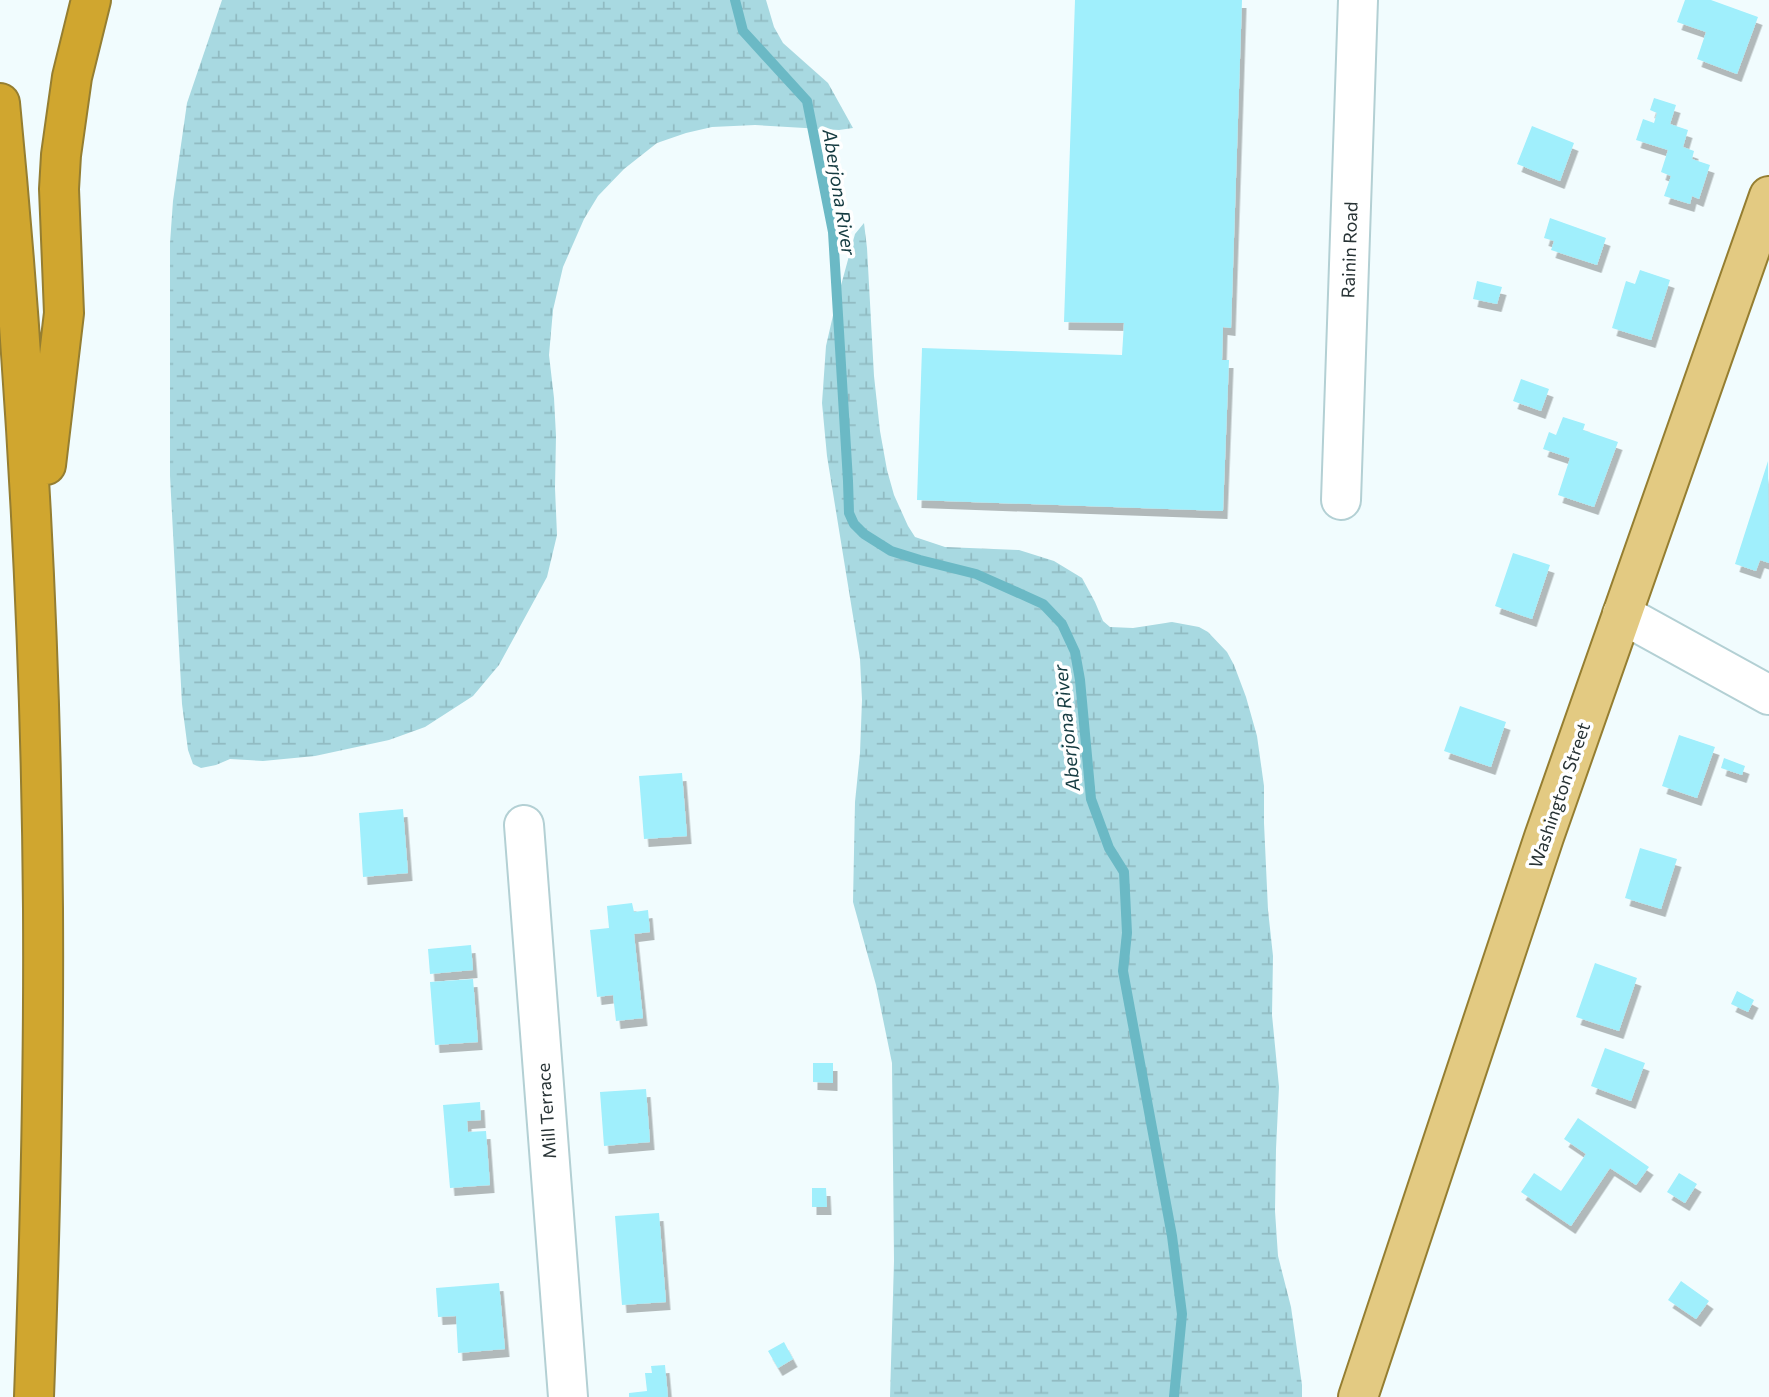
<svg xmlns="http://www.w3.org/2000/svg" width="1769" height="1397" font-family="Commissioner,sans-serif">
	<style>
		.wetland { fill: url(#wetland-marsh) }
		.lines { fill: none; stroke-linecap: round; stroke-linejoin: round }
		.stream { stroke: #6bb9c5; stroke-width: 10 }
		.building { fill: #a0effc; filter: url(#shadow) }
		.minor-casing { stroke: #b3d0d4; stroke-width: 42 }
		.major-casing { stroke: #957e31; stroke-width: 42 }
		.highway-casing { stroke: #957e31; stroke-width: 42 }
		.minor { stroke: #fff; stroke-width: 38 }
		.major { stroke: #e3ca82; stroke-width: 38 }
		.highway { stroke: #d0a62f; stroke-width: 38 }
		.labels { text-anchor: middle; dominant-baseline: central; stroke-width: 7; stroke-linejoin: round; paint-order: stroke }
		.street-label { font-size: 18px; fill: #283335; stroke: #fff }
		.water-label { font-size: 19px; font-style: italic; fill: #153b41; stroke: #fff }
	</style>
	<defs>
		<pattern id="wetland-marsh" width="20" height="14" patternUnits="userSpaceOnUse" patternTransform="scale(1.75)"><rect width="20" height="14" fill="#a8d9e1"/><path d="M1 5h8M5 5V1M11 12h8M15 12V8" fill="none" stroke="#91bbc2"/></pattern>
		<filter id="shadow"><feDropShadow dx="4.5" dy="8" stdDeviation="0" flood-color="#0004"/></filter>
	</defs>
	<rect width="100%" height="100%" fill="#f1fcfe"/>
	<path class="wetland" d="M222,0H766L774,27L783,43L828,83L853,128L839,130L755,125L712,127L686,133L657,143L624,169L598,196L584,219L563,267L553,310L549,355L554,398L556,436L555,488L557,535L547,577L499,665L473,696L425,727L389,740L315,756L263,761L230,759L216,765L201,768L193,764L188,750L182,704L170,476V243L173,201L187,103Z
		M864,223L867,248L874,376L880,431L887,470L894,495L908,526L915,537L945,547L1019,550L1054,561L1082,578L1095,602L1103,621L1110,627L1133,628L1172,622L1199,627L1208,632L1227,652L1234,665L1246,697L1257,736L1264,786V823L1268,910L1273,956L1272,1015L1279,1087L1276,1149L1275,1211L1278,1256L1291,1307L1302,1385V1397H890L894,1261L892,1063L876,985L853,902L855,802L860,753L862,700L860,659L827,456L822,403L826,346L834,311L855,234Z"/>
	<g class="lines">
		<path class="stream" d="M735,0L743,31L807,101L833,232L848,481L849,513L854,524L864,534L891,551L920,560L976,574L1021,594L1043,604L1062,624L1075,652L1080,680L1091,799L1109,848L1124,872L1127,933L1123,971L1172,1236L1182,1314L1174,1397"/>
	</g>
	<path class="building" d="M1075,0H1242L1231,328L1223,327L1222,360H1229L1223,511L917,500L922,348L1122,355L1124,323L1064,322Z
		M1685,0H1711L1758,17L1737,74L1697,59L1706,32L1677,22Z
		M1654,98L1676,105L1670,124L1688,130L1683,147L1694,151L1692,159L1710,165L1699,199L1692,196L1690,204L1664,196L1671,176L1661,172L1668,150L1636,140L1643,119L1654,123L1657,113L1650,110Z
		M1532,126L1574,143L1560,181L1517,164Z
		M1550,218L1606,238L1597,265L1551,250L1554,241L1544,238Z
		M1640,270L1670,280L1651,340L1612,328L1626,281L1635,284Z
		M1477,281L1502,287L1497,304L1473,299Z
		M1521,379L1549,389L1541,411L1513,401Z
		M1563,417L1585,424L1583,430L1618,442L1594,507L1558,495L1570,458L1543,449L1549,432L1556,435Z
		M1768,461L1769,563L1760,560L1756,571L1735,564Z
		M1513,553L1550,565L1532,619L1495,606Z
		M1460,706L1506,722L1491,767L1444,751Z
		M1679,735L1715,747L1697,798L1662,786Z
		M1724,758L1745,766L1742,775L1721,768Z
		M682,773L687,836L644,839L639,776Z
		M403,809L408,873L363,877L359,813Z
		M1640,848L1677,859L1661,909L1625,898Z
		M632,903L634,912L648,910L650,932L634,934L643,1018L616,1021L613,995L597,997L590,930L609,928L607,906Z
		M471,945L473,970L430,974L428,949Z
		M1595,963L1637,978L1619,1031L1576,1017Z
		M473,979L478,1042L435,1045L430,982Z
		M1737,991L1754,1000L1748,1012L1731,1004Z
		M1605,1048L1645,1063L1631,1101L1591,1086Z
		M813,1063H833V1083L813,1082Z
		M646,1089L650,1142L604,1146L600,1092Z
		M480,1102L481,1120L467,1121L468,1132L486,1131L490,1185L450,1188L443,1105Z
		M1578,1118L1649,1167L1636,1185L1610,1168L1571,1226L1521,1192L1534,1173L1561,1191L1586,1154L1564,1139Z
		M1679,1173L1697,1184L1685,1203L1667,1192Z
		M812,1188H826L827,1207H812Z
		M659,1213L666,1302L622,1305L615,1216Z
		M1681,1281L1709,1301L1696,1319L1668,1300Z
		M499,1283L505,1349L458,1353L456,1316L438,1317L436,1288Z
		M784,1342L793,1359L778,1368L768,1351Z
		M665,1365L668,1397H629V1393L647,1391L645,1373H652L651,1366Z"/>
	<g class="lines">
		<g class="minor-casing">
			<path id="minor" d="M1341,500L1358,0
				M1622,614L1769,695
				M524,825L568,1397"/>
		</g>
		<g class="major-casing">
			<path id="major" d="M1358,1397L1544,837L1769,196"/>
		</g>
		<g class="highway-casing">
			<path id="highway" d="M0,103C26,371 41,640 43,909C44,1072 40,1234 34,1397
				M46,465L64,313L59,189L61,155L72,77L91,0"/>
		</g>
		<use href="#minor" class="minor"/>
		<use href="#major" class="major"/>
		<use href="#highway" class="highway"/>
	</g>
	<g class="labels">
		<g class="street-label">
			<text transform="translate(1349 250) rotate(-88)">Rainin Road</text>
			<text transform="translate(1559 795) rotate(-71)">Washington Street</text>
			<text transform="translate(546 1111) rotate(-94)">Mill Terrace</text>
		</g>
		<g class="water-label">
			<text transform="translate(840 192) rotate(81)">Aberjona River</text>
			<text transform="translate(1066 728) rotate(-96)">Aberjona River</text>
		</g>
	</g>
</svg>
